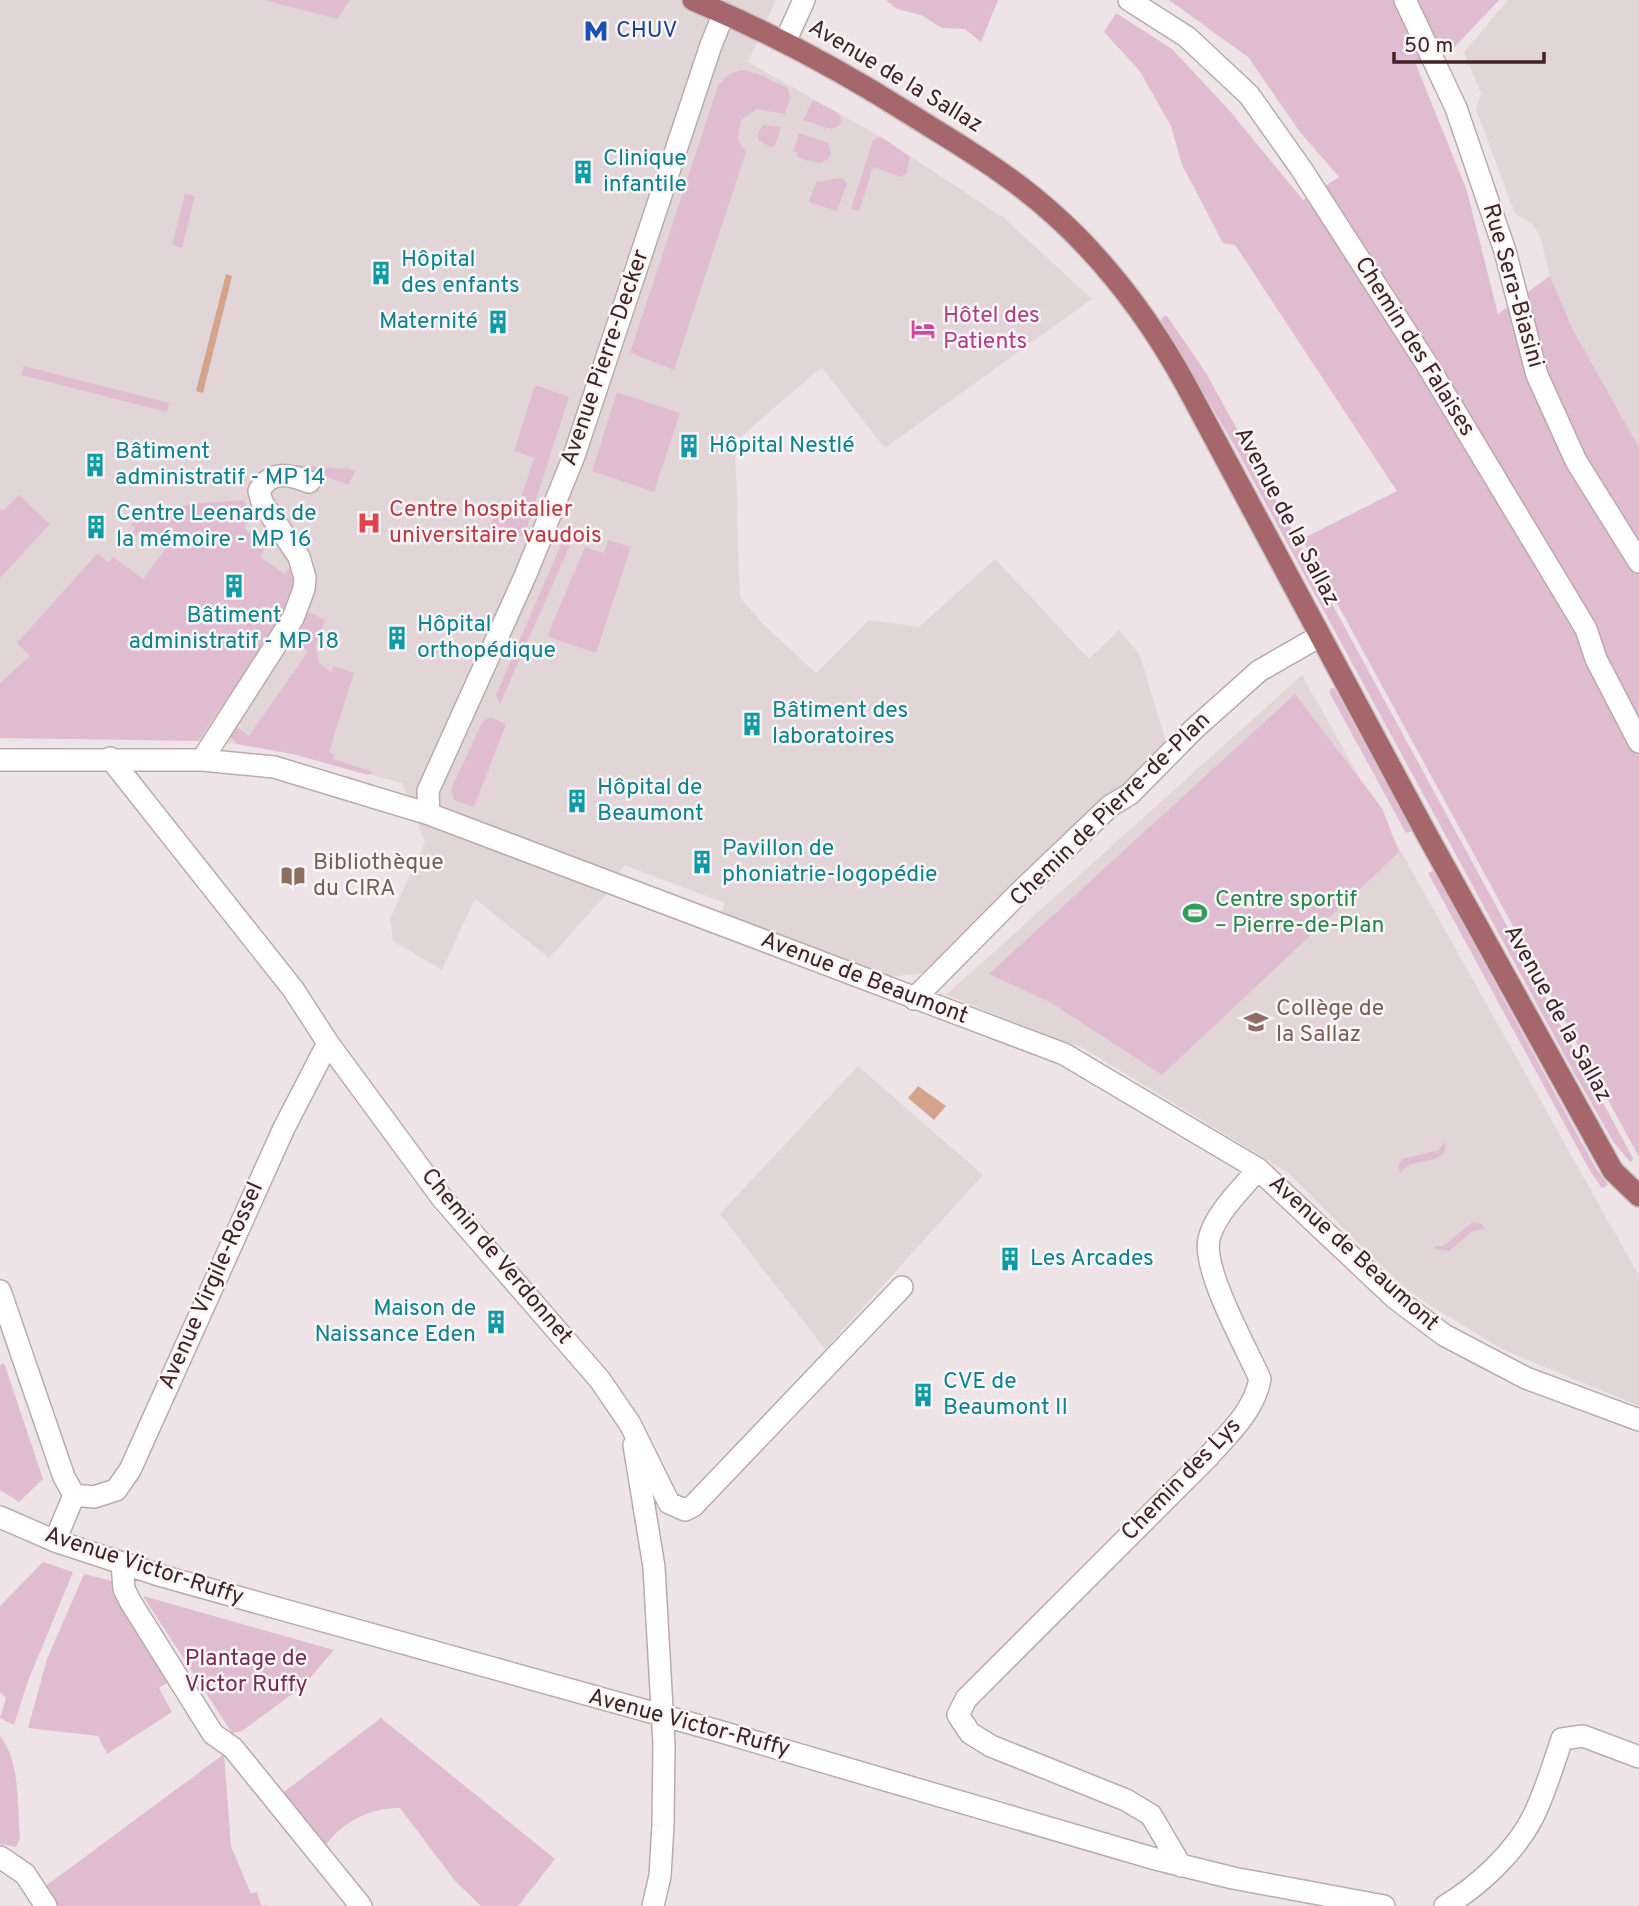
<svg xmlns="http://www.w3.org/2000/svg" width="1639" height="1906" font-family="Overpass,sans-serif">
	<style>
		.built { fill: #e2d5d8 }
		.green { fill: #e0bcd0 }
		.water { fill: #d4a38b }
		.lines { fill: none; stroke-linecap: round; stroke-linejoin: round }
		.minor-casing { stroke: #baaaad; stroke-width: 24 }
		.major-casing { stroke: #cac1c2; stroke-width: 24 }
		.minor { stroke: #fff; stroke-width: 21 }
		.major { stroke: #a5676c; stroke-width: 21 }
		.labels { text-anchor: middle; dominant-baseline: central; stroke-width: 5; stroke-linejoin: round; paint-order: stroke }
		.transit-label { font-size: 23px; fill: #164399; stroke: #faf5f7; text-anchor: start }
		.street-label { font-size: 23px; fill: #412225; stroke: #faf5f7 }
		.culture-label { font-size: 23px; fill: #0d838f; stroke: #faf5f7; text-anchor: start }
		.hotel-label { font-size: 23px; fill: #b23c85; stroke: #faf5f7; text-anchor: start }
		.health-label { font-size: 23px; fill: #be3a42; stroke: #faf5f7; text-anchor: start }
		.education-label { font-size: 23px; fill: #785e54; stroke: #faf5f7; text-anchor: start }
		.leisure-label { font-size: 23px; fill: #27864d; stroke: #faf5f7; text-anchor: start }
		.park-label { font-size: 23px; fill: #792b4d; stroke: #faf5f7 }
	</style>
	<rect width="100%" height="100%" fill="#eee4e7"/>
	<path class="built" d="M0,0H776L748,62L881,137L1004,218L1092,299L885,448L822,368L812,375L735,442L740,597L764,625L816,673L869,620L919,627L995,559L1089,659L1119,630L1139,653L1167,745L925,973L890,977L722,912L725,903L624,865L606,895L549,958L475,899L442,970L393,941L390,919L425,842L402,783L293,754L237,744L169,739L0,738Z
		M1508,0H1639V447L1573,330L1550,276L1540,236L1532,224L1515,214L1476,109L1481,93L1464,52Z
		M1302,675L1639,1276V1406L1502,1349L1436,1309L1408,1290L1360,1245L1287,1172L1085,1049L946,995Z
		M858,1066L983,1175L825,1349L720,1214Z"/>
	<path class="green" d="M264,0H350L337,19Z
		M886,0H998L981,42L965,29L942,28L921,15L897,9Z
		M1169,0H1499L1451,51L1415,62L1467,191L1498,314L1550,276L1573,330L1639,447V1157L1302,539L1397,491L1235,245L1223,243L1182,165L1171,126L1139,70L1104,32L1116,13L1172,49L1229,110L1303,200L1339,177L1300,132L1248,57Z
		M741,70L756,73L788,88L790,98L785,114L757,109L741,120L738,139L746,152L674,370L630,353L718,86L727,76Z
		M813,100L838,113L842,121L839,126L831,129L803,120Z
		M763,125L781,127L775,146L772,148L758,140V132Z
		M799,133L828,143L831,154C824,169 810,161 797,157L798,153L793,151Z
		M881,137L910,157L907,173L901,177L873,167L859,211L851,209L873,140Z
		M842,178L847,183L837,211L809,202L816,182Z
		M185,194L195,196L182,248L172,245Z
		M1164,316H1167L1206,373L1243,440L1633,1158L1631,1163L1614,1143L1572,1069L1234,445L1161,320Z
		M24,366L169,403L167,412L21,375Z
		M535,385L569,397L524,537L490,526L498,501L518,507L534,458L514,451Z
		M617,392L680,413L654,492L592,471Z
		M296,465L348,469L355,471L349,485L296,467Z
		M19,495L50,524L0,578V509L3,511Z
		M243,500L254,515L244,528L267,546L260,557L285,574L293,562L294,590L288,609L198,741L0,738V683L30,656L17,643L97,554L109,562L113,557L143,579L166,548L141,530L136,536L132,533L135,528L131,525C147,503 215,503 243,500Z
		M566,540L570,545L500,704L496,695L562,542Z
		M608,540L631,547L596,653L549,637L548,634L585,547L604,553Z
		M308,612L325,620L316,647L319,663L331,672L333,666L354,673L329,752L334,754L333,759L374,772L368,775L293,754L237,744L231,737L234,725L249,736L308,651L293,640Z
		M1331,688L1335,689L1412,831L1406,833L1329,692Z
		M1295,694L1382,808L1399,852L1162,1075L1050,1002L989,974Z
		M490,717L506,724L474,807L454,800L451,789L483,721Z
		M1434,871L1595,1167L1608,1185L1602,1188L1590,1171L1428,873Z
		M1444,1142L1446,1150C1435,1167 1410,1156 1400,1174L1398,1165L1402,1159L1439,1150Z
		M1473,1222L1480,1223L1486,1229L1473,1231L1449,1251L1436,1249L1434,1246H1443Z
		M4,1363L43,1479L19,1502L0,1490V1365Z
		M43,1562L73,1572L28,1681L14,1725L0,1718L6,1698L0,1692V1606Z
		M84,1574L112,1581L171,1681L159,1688L172,1712L107,1754L98,1736L28,1728L47,1659Z
		M143,1596L334,1650L303,1686L242,1731L232,1733Z
		M381,1718L555,1859L518,1906H481L455,1881L400,1808C368,1808 344,1821 325,1846L280,1795Z
		M0,1736C21,1762 17,1807 20,1838L16,1847L0,1844Z
		M224,1754L231,1846L251,1894L257,1892L261,1905L268,1906H53L43,1888Z"/>
	<path class="water" d="M226,274L232,276L203,393L196,391Z
		M918,1086L946,1106L934,1120L908,1098Z"/>
	<g class="lines">
		<g class="minor-casing">
			<path id="minor" d="M1129,0L1187,37L1249,95L1300,167L1426,363L1586,629L1596,659L1639,742
				M1405,0L1456,108L1505,251L1537,375L1576,461L1639,562
				M785,42L804,0
				M110,758L293,989L328,1043L442,1198L600,1380L630,1424L669,1503L685,1510L693,1506L902,1287
				M0,760H202L274,767L429,814L1064,1054L1258,1169L1395,1298L1444,1335L1526,1378L1639,1420
				M202,760L293,618L304,589L305,578L299,557L262,502L259,491C271,470 289,474 309,482
				M429,814L428,791L526,574L574,456L711,45L724,13
				M914,999L1019,893L1110,806L1130,794L1194,729L1259,671L1320,636
				M0,1291L64,1477L74,1495
				M634,1445L654,1567L664,1744L663,1825L660,1876L653,1906
				M74,1495L94,1497L116,1490L130,1470L284,1128L328,1043
				M0,1517L55,1541L162,1576L715,1730L1152,1858L1233,1878L1384,1906
				M55,1541L74,1495
				M122,1563L124,1589L130,1601L213,1734L233,1748L361,1906
				M0,1857L25,1874L46,1906
				M1181,1866L1151,1815L1126,1800L991,1746L970,1733L958,1715L966,1699L1209,1456C1230,1432 1254,1411 1260,1379C1246,1347 1202,1270 1209,1239C1215,1213 1242,1189 1258,1169
				M1445,1906C1479,1886 1515,1852 1533,1817C1545,1793 1553,1765 1562,1739L1583,1736L1639,1757"/>
		</g>
		<g class="major-casing">
			<path id="major" d="M693,0C770,32 842,71 913,116C943,135 974,153 1003,174C1080,228 1141,303 1186,385L1426,833L1613,1171L1639,1196"/>
		</g>
		<use href="#minor" class="minor"/>
		<use href="#major" class="major"/>
	</g>
	<defs>
		<g id="metro-bare" transform="scale(1.89)"><path d="M-5.5 5V-5H-3L0 0L3-5H5.5V5H3V-.5L0 4L-3-.5V5Z" fill="#1a4fb4" stroke="#faf5f7" stroke-width="2.5" paint-order="stroke"/></g>
		<g id="building-bare" transform="scale(1.89)"><path d="M-4-6H4V6H1V3H-1V6H-4ZM-2.5-4.3h1.7v1.8h-1.7ZM.8-4.3h1.7v1.8H.8ZM-2.5-1h1.7V.8h-1.7ZM.8-1h1.7V.8H.8Z" fill="#0f9aa8" stroke="#faf5f7" stroke-width="2.5" paint-order="stroke"/></g>
		<g id="hotel-bare" transform="scale(1.89)"><path d="M-6-4.5h1.5V1H6V5H4.5V3h-9V5H-6ZM-4 0a1.8 1.8 0 1 1 3.6 0ZM.5 0V-2.5h3Q6-2.5 6 0Z" fill="#d1479c" stroke="#faf5f7" stroke-width="2.5" paint-order="stroke"/></g>
		<g id="hospital-bare" transform="scale(1.89)"><path d="M-5-5h3v3.5h4V-5h3V5h-3V1.5h-4V5h-3Z" fill="#e0444e" stroke="#faf5f7" stroke-width="2.5" paint-order="stroke"/></g>
		<g id="library-bare" transform="scale(1.89)"><path d="M-6-4Q-3-5.5-.7-3.5V5Q-3 3-6 4ZM6-4Q3-5.5 .7-3.5V5Q3 3 6 4Z" fill="#8d6e63" stroke="#faf5f7" stroke-width="2.5" paint-order="stroke"/></g>
		<g id="stadium-bare" transform="scale(1.89)"><path d="M0-5a6.5 5 0 1 0 0 10a6.5 5 0 1 0 0-10ZM-3.5-1.8h7v3.6h-7Z" fill="#2e9e5b" stroke="#faf5f7" stroke-width="2.5" paint-order="stroke"/></g>
		<g id="school-bare" transform="scale(1.89)"><path d="M0-5L7-2L0 1L-7-2ZM-4 1L0 2.5L4 1V4Q0 6-4 4Z" fill="#8d6e63" stroke="#faf5f7" stroke-width="2.5" paint-order="stroke"/></g>
	</defs>
	<g fill-rule="evenodd">
		<use href="#metro-bare" x="596" y="31"/>
		<use href="#building-bare" x="583" y="172"/>
		<use href="#building-bare" x="381" y="273"/>
		<use href="#building-bare" x="498" y="322"/>
		<use href="#hotel-bare" x="923" y="329"/>
		<use href="#building-bare" x="689" y="446"/>
		<use href="#building-bare" x="95" y="465"/>
		<use href="#hospital-bare" x="369" y="523"/>
		<use href="#building-bare" x="96" y="527"/>
		<use href="#building-bare" x="234" y="586"/>
		<use href="#building-bare" x="397" y="638"/>
		<use href="#building-bare" x="752" y="724"/>
		<use href="#building-bare" x="577" y="801"/>
		<use href="#building-bare" x="702" y="862"/>
		<use href="#library-bare" x="293" y="876"/>
		<use href="#stadium-bare" x="1195" y="913"/>
		<use href="#school-bare" x="1256" y="1022"/>
		<use href="#building-bare" x="1010" y="1259"/>
		<use href="#building-bare" x="496" y="1322"/>
		<use href="#building-bare" x="923" y="1395"/>
	</g>
	<g class="labels">
		<g class="transit-label">
			<text x="616" y="31">CHUV</text>
		</g>
		<g class="street-label">
			<text transform="translate(895 77) rotate(31)">Avenue de la Sallaz</text>
			<text transform="translate(1512 286) rotate(74)">Rue Sera-Biasini</text>
			<text transform="translate(1414 347) rotate(58)">Chemin des Falaises</text>
			<text transform="translate(606 358) rotate(-71)">Avenue Pierre-Decker</text>
			<text transform="translate(1286 517) rotate(62)">Avenue de la Sallaz</text>
			<text transform="translate(1111 810) rotate(-44)">Chemin de Pierre-de-Plan</text>
			<text transform="translate(864 979) rotate(21)">Avenue de Beaumont</text>
			<text transform="translate(1557 1014) rotate(61)">Avenue de la Sallaz</text>
			<text transform="translate(1353 1254) rotate(42)">Avenue de Beaumont</text>
			<text transform="translate(496 1257) rotate(50)">Chemin de Verdonnet</text>
			<text transform="translate(212 1286) rotate(-66)">Avenue Virgile-Rossel</text>
			<text transform="translate(1182 1480) rotate(-46)">Chemin des Lys</text>
			<text transform="translate(144 1567) rotate(18)">Avenue Victor-Ruffy</text>
			<text transform="translate(689 1724) rotate(15)">Avenue Victor-Ruffy</text>
		</g>
		<g class="culture-label">
			<text x="603" y="159">Clinique<tspan x="603" dy="26">infantile</tspan></text>
			<text x="401" y="260">Hôpital<tspan x="401" dy="26">des enfants</tspan></text>
			<text x="478" y="322" text-anchor="end">Maternité</text>
			<text x="709" y="446">Hôpital Nestlé</text>
			<text x="115" y="452">Bâtiment<tspan x="115" dy="26">administratif - MP 14</tspan></text>
			<text x="116" y="514">Centre Leenards de<tspan x="116" dy="26">la mémoire - MP 16</tspan></text>
			<text x="234" y="616" text-anchor="middle">Bâtiment<tspan x="234" dy="26">administratif - MP 18</tspan></text>
			<text x="417" y="625">Hôpital<tspan x="417" dy="26">orthopédique</tspan></text>
			<text x="772" y="711">Bâtiment des<tspan x="772" dy="26">laboratoires</tspan></text>
			<text x="597" y="788">Hôpital de<tspan x="597" dy="26">Beaumont</tspan></text>
			<text x="722" y="849">Pavillon de<tspan x="722" dy="26">phoniatrie-logopédie</tspan></text>
			<text x="1030" y="1259">Les Arcades</text>
			<text x="476" y="1309" text-anchor="end">Maison de<tspan x="476" dy="26">Naissance Eden</tspan></text>
			<text x="943" y="1382">CVE de<tspan x="943" dy="26">Beaumont II</tspan></text>
		</g>
		<g class="hotel-label">
			<text x="943" y="316">Hôtel des<tspan x="943" dy="26">Patients</tspan></text>
		</g>
		<g class="health-label">
			<text x="389" y="510">Centre hospitalier<tspan x="389" dy="26">universitaire vaudois</tspan></text>
		</g>
		<g class="education-label">
			<text x="313" y="863">Bibliothèque<tspan x="313" dy="26">du CIRA</tspan></text>
			<text x="1276" y="1009">Collège de<tspan x="1276" dy="26">la Sallaz</tspan></text>
		</g>
		<g class="leisure-label">
			<text x="1215" y="900">Centre sportif<tspan x="1215" dy="26">– Pierre-de-Plan</tspan></text>
		</g>
		<g class="park-label">
			<text x="246" y="1659">Plantage de<tspan x="246" dy="26">Victor Ruffy</tspan></text>
		</g>
	</g>
	<path d="M1394 52v10h150v-10" fill="none" stroke="#412225" stroke-width="3.5"/>
	<text x="1404" y="52" font-size="21" fill="#412225" stroke="#faf5f7" stroke-width="5" paint-order="stroke">50 m</text>
</svg>
